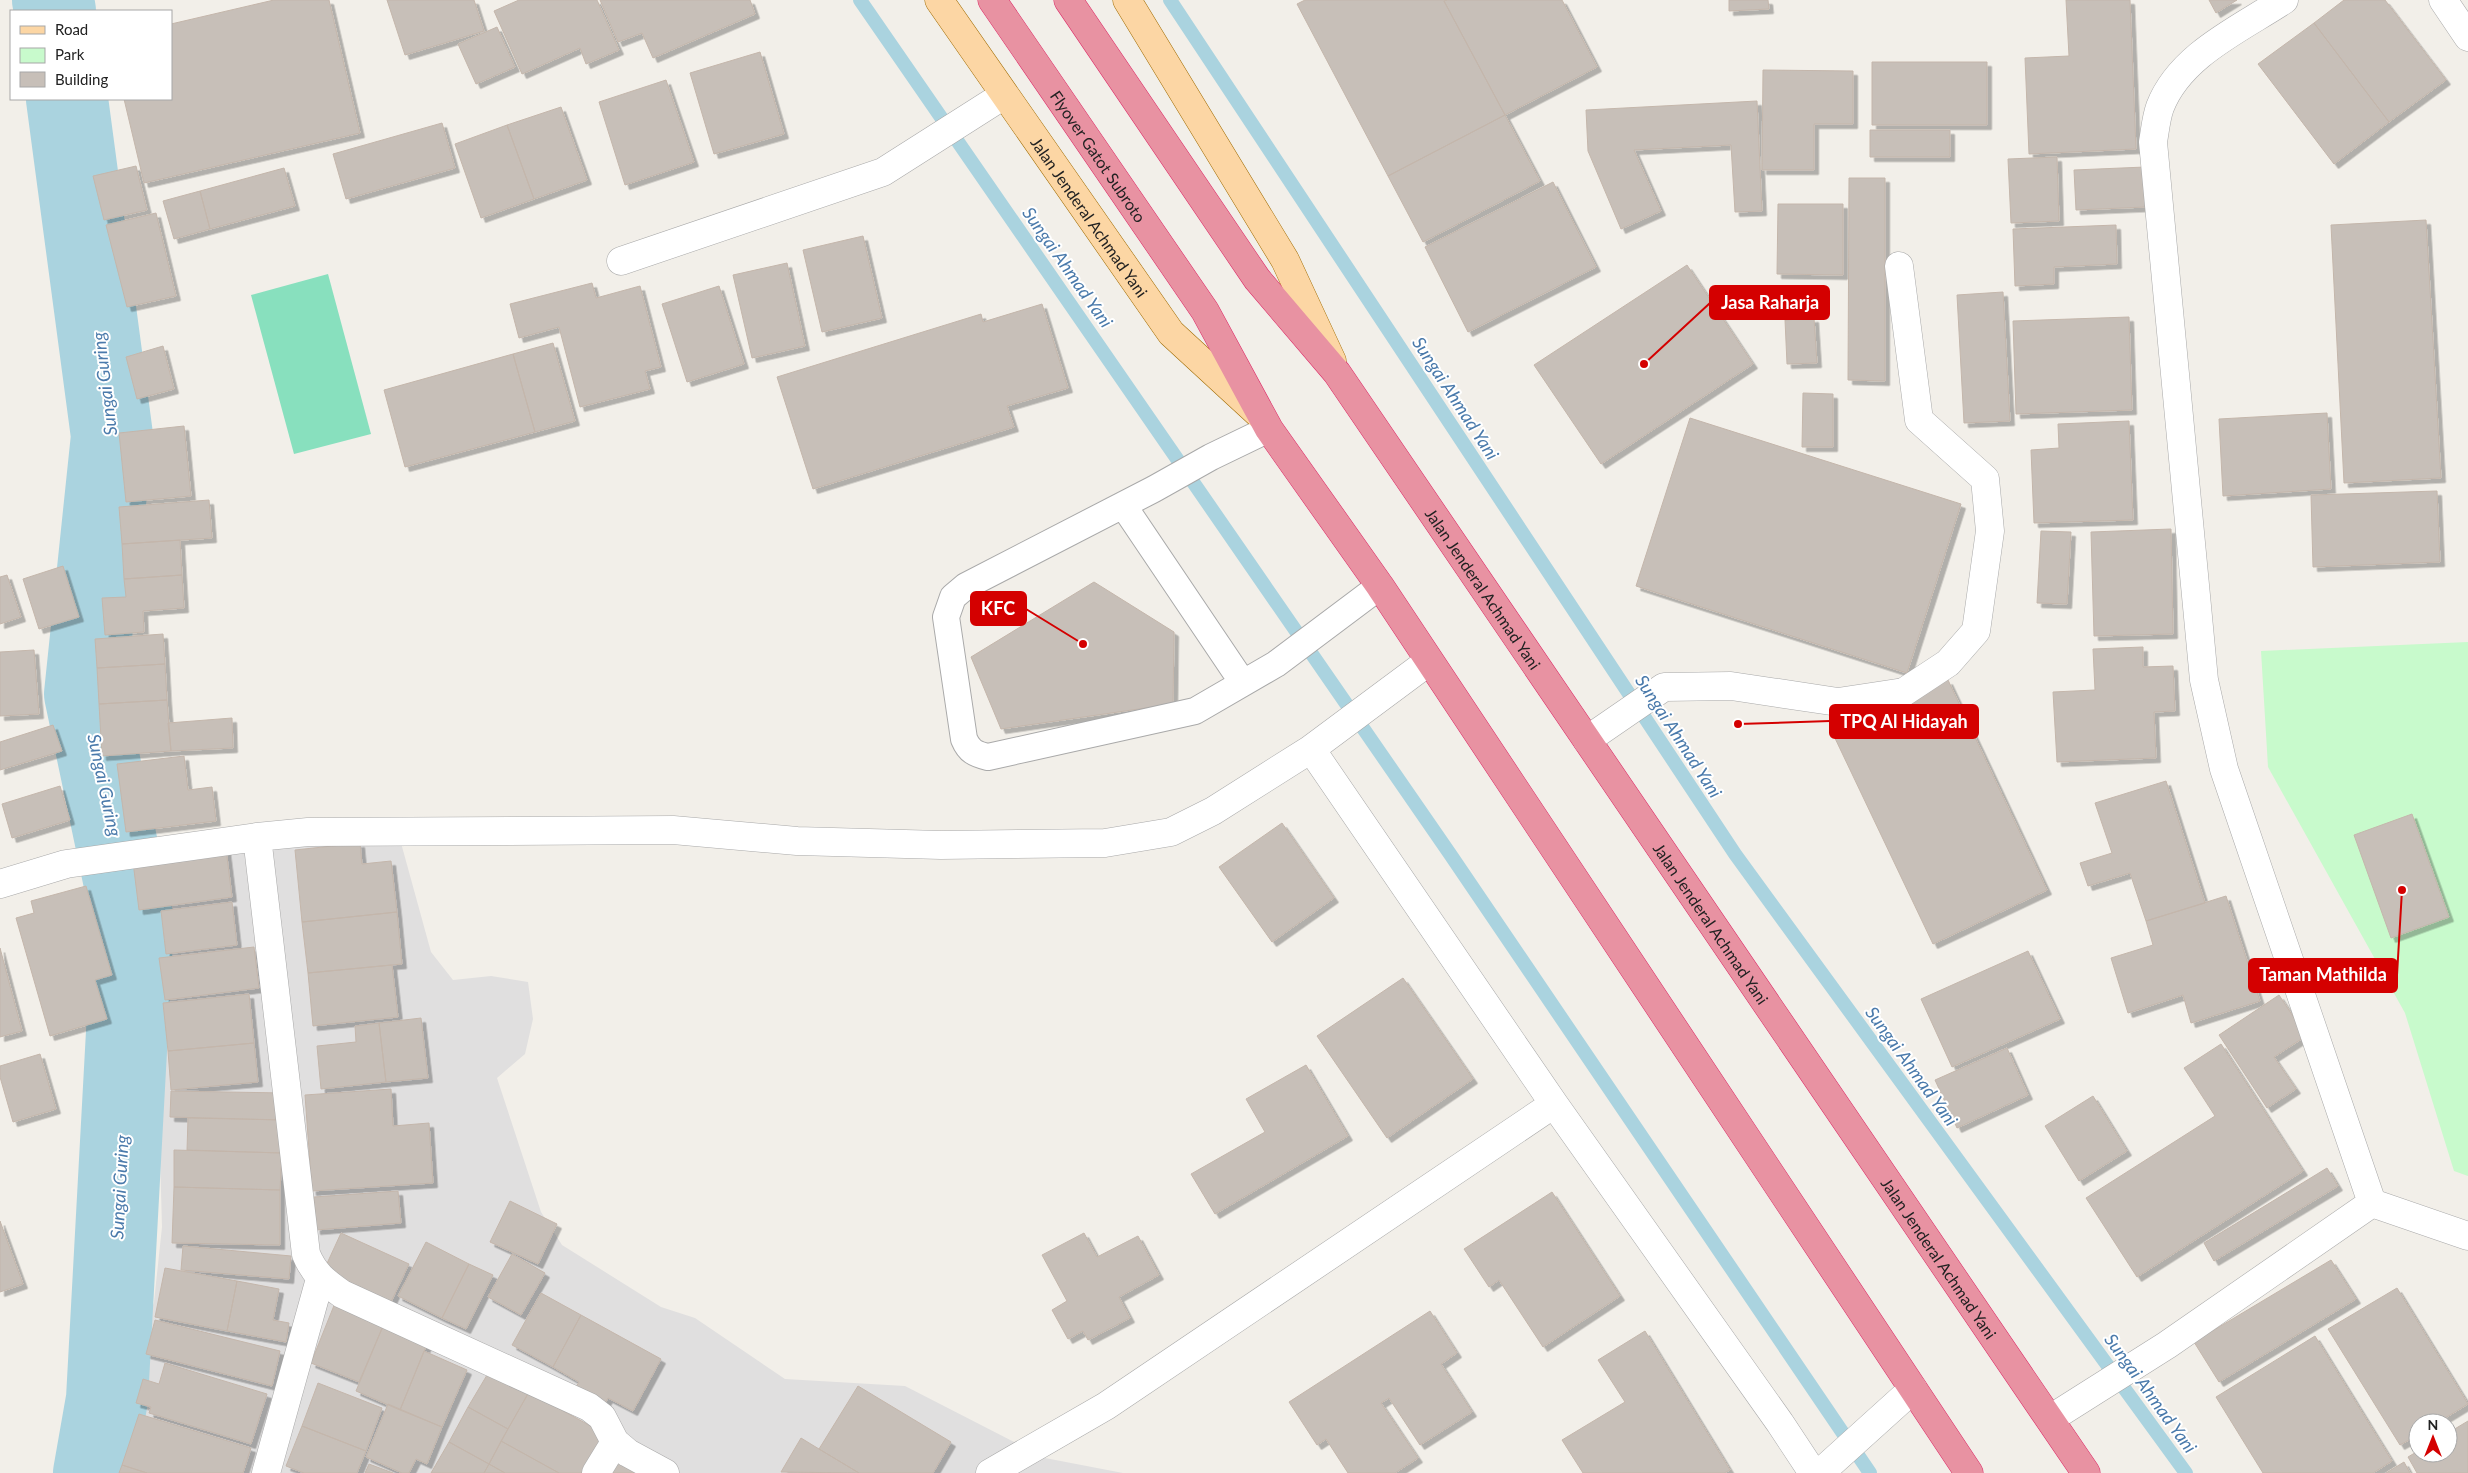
<svg xmlns="http://www.w3.org/2000/svg" width="2468" height="1473" font-family="Lato,sans-serif">
	<style>
		.residential { fill: #e0dfdf }
		.park { fill: #c8facc }
		.pitch { fill: #88e0be }
		.lines { fill: none; stroke-linecap: round; stroke-linejoin: round }
		.stream { stroke: #aad3df; stroke-width: 14 }
		.river { stroke: #aad3df; stroke-width: 82 }
		.building { fill: #c7bfb8; stroke: #c4b6ab; filter: url(#shadow) }
		.lane-casing { stroke: #a9a9a9; stroke-width: 28 }
		.street-casing { stroke: #a9a9a9; stroke-width: 29 }
		.primary-casing { stroke: #a06b00; stroke-width: 29 }
		.highway-casing { stroke: #dc2a67; stroke-width: 29 }
		.lane { stroke: #fff; stroke-width: 26 }
		.street { stroke: #fff; stroke-width: 28 }
		.primary { stroke: #fcd6a4; stroke-width: 28 }
		.highway { stroke: #e892a2; stroke-width: 28 }
		.labels { text-anchor: middle; dominant-baseline: central; stroke-width: 4; stroke-linejoin: round; paint-order: stroke }
		.street-label { font-size: 16px; fill: #222; stroke: #fff }
		.water-label { font-size: 18px; font-style: italic; fill: #4a7aab; stroke: #fff }
		.leader { fill: none; stroke: #d40000; stroke-width: 2 }
		.callout-dot { fill: #d40000; stroke: #fff; stroke-width: 2 }
		.callout { fill: #d40000; stroke: #d40000; stroke-width: 2 }
		.callout-label { font-size: 18px; text-anchor: middle; font-weight: bold; fill: #fff }
	</style>
	<defs>
		<filter id="shadow"><feDropShadow dx="4.5" dy="4.5" stdDeviation="0" flood-color="#0004"/></filter>
	</defs>
	<rect width="100%" height="100%" fill="#f2efe9"/>
	<path class="residential" d="M398,832L431,952L453,980L491,976L528,982L533,1019L525,1054L497,1078L541,1212L562,1245L661,1307L695,1318L785,1379L905,1386L1045,1458L1123,1473H102L154,1302L162,1227L156,1010L146,937L123,868Z"/>
	<path class="park" d="M2468,642V1176L2454,1171L2405,1013L2268,767L2261,651Z"/>
	<path class="pitch" d="M328,274L371,434L294,454L251,295Z"/>
	<g class="lines">
		<path class="stream" d="M860,0L1450,854L1870,1473
			M1170,0L1735,854L2186,1473"/>
		<path class="river" d="M53,0L55,11
			M67,99L112,436L85,694L133,922L107,1399L94,1473"/>
	</g>
	<path class="building" d="M274,0H329L360,133L144,183L124,99H171V24Z
		M387,0H474L484,31L405,55Z
		M519,0H597L619,50L586,64L580,48L522,74L494,11Z
		M600,0H750L755,14L653,58L642,33L618,42Z
		M1305,0H1447L1444,1L1505,115L1388,176L1297,4Z
		M1447,0H1562L1597,67L1505,115L1444,1Z
		M1729,0H1768L1769,9L1729,11Z
		M2066,0H2130L2136,149L2029,154L2025,58L2069,56Z
		M2209,0H2237L2216,13Z
		M2344,0H2385L2446,80L2389,122L2314,23Z
		M2314,23L2389,122L2334,164L2258,64Z
		M497,27L515,67L476,84L458,44Z
		M760,52L784,134L714,154L690,73Z
		M1872,62H1987V125H1872Z
		M1763,70L1853,71V124H1814V170H1762Z
		M666,80L694,162L625,185L599,102Z
		M1757,101L1762,211L1735,212L1731,145L1634,150L1661,211L1621,229L1588,151L1586,110Z
		M561,107L587,180L534,199L507,125Z
		M1505,115L1540,181L1423,242L1388,176Z
		M442,123L455,168L346,199L333,154Z
		M507,125L534,199L481,218L455,144Z
		M1870,130H1950V157H1870Z
		M2057,157L2059,221L2011,223L2008,159Z
		M136,166L147,210L104,220L93,176Z
		M2145,167L2146,207L2076,210L2074,170Z
		M284,168L295,206L210,229L200,191Z
		M1849,178H1885V381L1848,380Z
		M1553,182L1596,267L1468,332L1425,247Z
		M200,191L210,229L174,239L163,201Z
		M1778,204H1843V275L1777,274Z
		M156,213L176,296L127,307L106,225Z
		M2426,220L2441,478L2344,483L2331,225Z
		M2116,225L2117,264L2054,267V284L2015,286L2013,229Z
		M863,236L882,318L822,332L803,250Z
		M787,263L805,346L752,358L733,275Z
		M1687,265L1753,364L1601,464L1534,365Z
		M592,283L596,298L640,286L661,367L645,371L650,389L580,407L559,327L519,338L510,304Z
		M719,286L744,364L687,382L662,304Z
		M2003,292L2010,421L1964,423L1957,295Z
		M1042,304L1068,388L1007,406L1014,427L813,489L777,377L981,314L983,322Z
		M2129,317L2132,410L2016,414L2013,321Z
		M1814,318L1817,363L1787,364L1785,320Z
		M553,343L575,421L535,432L513,354Z
		M163,346L174,389L137,399L126,357Z
		M513,354L535,432L405,467L384,390Z
		M1803,393L1833,394V447H1802Z
		M2327,413L2331,489L2223,496L2219,419Z
		M1690,418L1961,504L1907,673L1636,586Z
		M2129,421L2133,520L2034,523L2031,450L2059,448L2058,424Z
		M184,426L191,496L126,502L119,433Z
		M2437,491L2440,562L2313,567L2311,495Z
		M209,500L212,538L122,544L119,507Z
		M2171,529L2173,634L2094,636L2091,532Z
		M2041,531L2071,532L2067,604L2037,603Z
		M180,540L182,575L124,579L122,544Z
		M63,566L79,617L39,629L23,579Z
		M7,575L21,617L0,624V577Z
		M182,575L184,608L143,611L144,632L105,635L102,598L126,597L124,579Z
		M1094,582L1174,632L1173,704L1001,729L971,657Z
		M163,634L165,664L97,668L95,639Z
		M2143,647V667L2173,666L2175,711L2154,712L2156,758L2057,762L2053,692L2095,690L2093,649Z
		M34,650L39,714L0,716V652Z
		M165,664L167,700L99,704L97,668Z
		M1948,680L2047,890L1933,944L1833,734Z
		M167,700L171,751L102,756L99,704Z
		M232,718L233,748L171,751L168,723Z
		M53,725L62,751L0,770V742Z
		M184,756L188,790L212,787L216,821L126,832L117,764Z
		M2166,781L2205,903L2146,921L2130,873L2088,886L2080,863L2112,853L2095,803Z
		M60,786L70,820L12,838L2,804Z
		M2412,814L2449,917L2391,938L2354,835Z
		M1282,823L1334,898L1272,942L1219,867Z
		M360,843L362,864L391,861L397,912L302,922L295,850Z
		M226,849L232,897L139,910L133,862Z
		M86,886L112,975L95,980L107,1019L50,1036L16,918L34,913L31,901Z
		M2226,896L2260,1001L2191,1023L2183,995L2128,1013L2111,958L2153,945L2146,921Z
		M232,902L237,945L166,954L161,911Z
		M397,912L402,964L308,973L302,922Z
		M254,947L259,988L165,1000L159,958Z
		M0,948L22,1031L0,1037Z
		M2028,951L2060,1019L1952,1067L1921,999Z
		M392,965L398,1017L313,1026L308,973Z
		M1403,978L1473,1079L1387,1138L1317,1036Z
		M249,994L254,1043L168,1051L163,1003Z
		M2279,995L2306,1036L2274,1057L2296,1089L2267,1108L2219,1035Z
		M421,1018L428,1078L386,1082L379,1023Z
		M379,1023L386,1082L321,1089L317,1046L356,1042L355,1026Z
		M254,1043L258,1082L171,1090L168,1051Z
		M2221,1044L2303,1171L2137,1277L2086,1198L2215,1116L2184,1068Z
		M2007,1048L2028,1095L1957,1128L1935,1080Z
		M40,1054L56,1109L13,1122L0,1077V1066Z
		M1306,1065L1348,1136L1215,1214L1191,1174L1265,1132L1246,1099Z
		M391,1089L393,1126L429,1123L433,1183L312,1191L305,1095Z
		M171,1091L283,1093V1120L170,1117Z
		M2093,1096L2127,1151L2079,1181L2045,1126Z
		M188,1118L283,1120L282,1153L187,1150Z
		M174,1150L282,1153L280,1190L174,1187Z
		M2327,1168L2338,1186L2214,1261L2204,1243Z
		M174,1187L280,1190V1245L172,1243Z
		M398,1191L401,1223L316,1230L314,1197Z
		M1552,1192L1620,1296L1543,1347L1499,1280L1489,1287L1464,1249Z
		M510,1201L557,1224L538,1264L490,1242Z
		M0,1221L23,1284L0,1292Z
		M341,1233L409,1264L391,1302L324,1270Z
		M1084,1233L1097,1257L1138,1236L1159,1275L1119,1297L1130,1318L1088,1340L1083,1331L1068,1339L1052,1310L1067,1301L1042,1255Z
		M426,1242L469,1264L442,1318L398,1296Z
		M183,1246L291,1256L289,1279L181,1270Z
		M512,1254L545,1273L521,1315L488,1297Z
		M2331,1260L2356,1299L2219,1382L2194,1342Z
		M469,1264L493,1275L466,1329L442,1318Z
		M165,1268L237,1281L227,1331L155,1317Z
		M237,1281L279,1289L273,1320L289,1323L286,1342L227,1331Z
		M2397,1288L2468,1404L2437,1423H2418V1435L2400,1445L2328,1329Z
		M541,1293L581,1315L553,1367L512,1345Z
		M337,1298L386,1319L359,1382L311,1363Z
		M1430,1311L1457,1353L1441,1364L1472,1412L1420,1445L1389,1398L1381,1403L1418,1458L1395,1473H1348L1326,1439L1317,1445L1289,1402Z
		M581,1315L661,1359L633,1411L608,1398L602,1409L573,1392L579,1382L553,1367Z
		M386,1319L430,1337L400,1410L356,1391Z
		M155,1320L280,1351L272,1386L146,1354Z
		M1645,1331L1730,1470L1724,1473H1583L1562,1440L1625,1402L1598,1360Z
		M2315,1336L2392,1461L2373,1473H2263L2216,1397Z
		M424,1351L467,1370L442,1427L400,1410Z
		M165,1363L267,1394L251,1444L149,1413L151,1407L136,1403L143,1379L159,1384Z
		M490,1370L529,1392L508,1429L468,1407Z
		M318,1383L382,1408L366,1451L302,1426Z
		M858,1386L951,1442L933,1473H859L819,1449Z
		M529,1392L605,1434L584,1473H559L501,1441Z
		M388,1404L442,1427L427,1464L416,1459L409,1473H402L366,1457Z
		M468,1407L508,1429L489,1464L449,1442Z
		M139,1414L251,1448L243,1473H147L122,1465Z
		M2468,1421V1473H2417L2408,1457L2418,1451V1453H2448V1433Z
		M302,1426L366,1451L357,1473H304L286,1466Z
		M801,1438L819,1449L859,1473L781,1472Z
		M501,1441L559,1473H505L489,1464Z
		M449,1442L489,1464L484,1473H431Z
		M620,1451L655,1473H606Z
		M2404,1462L2410,1473H2386Z
		M369,1464L393,1473H365Z
		M489,1464L505,1473H484Z
		M122,1465L147,1473H119Z"/>
	<g class="lines">
		<g class="lane-casing">
			<path id="lane" d="M1269,429L1211,457L1154,489L966,586L953,597L946,617L964,739C969,751 975,754 988,757L1195,711L1276,664L1380,586
				M1123,505L1243,683"/>
		</g>
		<g class="street-casing">
			<path id="street" d="M2284,0C2240,29 2180,55 2160,107C2156,118 2155,131 2153,142L2204,680L2224,769L2372,1203
				M2443,0L2468,37
				M621,261L883,172L1004,95
				M1587,740L1664,687L1731,686L1838,702L1904,692L1948,663L1976,631L1990,531L1985,479L1919,420L1899,266
				M1311,749L1554,1104L1780,1423L1813,1473
				M257,837L306,1254C314,1274 325,1282 342,1294L589,1407L602,1417L615,1442L628,1453L665,1473
				M0,884L66,864L257,837L308,832L673,830L797,841L941,845L1105,843L1171,832L1213,811L1311,749L1428,662
				M2372,1203L2468,1236
				M2050,1419L2167,1345L2372,1203
				M266,1473L320,1279
				M596,1473L615,1442
				M990,1473L1106,1406L1554,1104
				M1820,1473L1913,1389"/>
		</g>
		<g class="primary-casing">
			<g id="primary">
				<path id="s1" d="M939,0L1171,333L1260,415"/>
				<path d="M1127,0L1285,260L1332,361"/>
			</g>
		</g>
		<g class="highway-casing">
			<g id="highway">
				<path id="s2" d="M992,0L1205,311L1269,429L1380,586L1969,1473"/>
				<path id="s3" d="M1068,0L1257,279L1337,373L2086,1473"/>
			</g>
		</g>
		<use href="#lane" class="lane"/>
		<use href="#street" class="street"/>
		<use href="#primary" class="primary"/>
		<use href="#highway" class="highway"/>
	</g>
	<g class="labels">
		<g class="street-label">
			<text stroke="none"><textPath href="#s2" startOffset="189">Flyover Gatot Subroto</textPath></text>
			<text stroke="none"><textPath href="#s1" startOffset="264">Jalan Jenderal Achmad Yani</textPath></text>
			<text stroke="none"><textPath href="#s3" startOffset="721">Jalan Jenderal Achmad Yani</textPath></text>
			<text stroke="none"><textPath href="#s3" startOffset="1126">Jalan Jenderal Achmad Yani</textPath></text>
			<text stroke="none"><textPath href="#s3" startOffset="1531">Jalan Jenderal Achmad Yani</textPath></text>
		</g>
		<g class="water-label">
			<text transform="translate(1068 267) rotate(55)">Sungai Ahmad Yani</text>
			<text transform="translate(104 384) rotate(-97)">Sungai Guring</text>
			<text transform="translate(1456 398) rotate(57)">Sungai Ahmad Yani</text>
			<text transform="translate(1679 736) rotate(57)">Sungai Ahmad Yani</text>
			<text transform="translate(105 785) rotate(78)">Sungai Guring</text>
			<text transform="translate(1912 1066) rotate(54)">Sungai Ahmad Yani</text>
			<text transform="translate(119 1187) rotate(-87)">Sungai Guring</text>
			<text transform="translate(2151 1393) rotate(54)">Sungai Ahmad Yani</text>
		</g>
	</g>
	<path class="leader" d="M1644 364L1710 303M1083 644L1026 609M1738 724L1830 721M2402 890L2397 975"/>
	<g class="callout-dot">
		<circle cx="1644" cy="364" r="5"/>
		<circle cx="1083" cy="644" r="5"/>
		<circle cx="1738" cy="724" r="5"/>
		<circle cx="2402" cy="890" r="5"/>
	</g>
	<g class="callout">
		<rect x="1710" y="286" width="119" height="33" rx="5"/>
		<rect x="971" y="592" width="55" height="33" rx="5"/>
		<rect x="1830" y="705" width="148" height="33" rx="5"/>
		<rect x="2249" y="959" width="148" height="33" rx="5"/>
	</g>
	<g class="callout-label">
		<text x="1770" y="309">Jasa Raharja</text>
		<text x="998" y="615">KFC</text>
		<text x="1904" y="728">TPQ Al Hidayah</text>
		<text x="2323" y="981">Taman Mathilda</text>
	</g>
	<rect x="10" y="10" width="162" height="90" fill="#ffffff" stroke="#a7a7a7"/>
	<rect x="20" y="26" width="25" height="8" fill="#fcd6a4" stroke="#a7a7a7"/>
	<text x="55" y="35" font-size="15" fill="#222222">Road</text>
	<rect x="20" y="48" width="25" height="15" fill="#c8facc" stroke="#a7a7a7"/>
	<text x="55" y="60" font-size="15" fill="#222222">Park</text>
	<rect x="20" y="72" width="25" height="15" fill="#c7bfb8" stroke="#a7a7a7"/>
	<text x="55" y="85" font-size="15" fill="#222222">Building</text>
	<g transform="translate(2433 1438)"><circle r="24" fill="#ffffff" stroke="#a7a7a7"/>
	<path d="M0-4L9 19L0 12L-9 19Z" fill="#d40000"/>
	<text y="-8" font-size="14" font-weight="bold" text-anchor="middle" fill="#222222">N</text>
	</g>
</svg>
